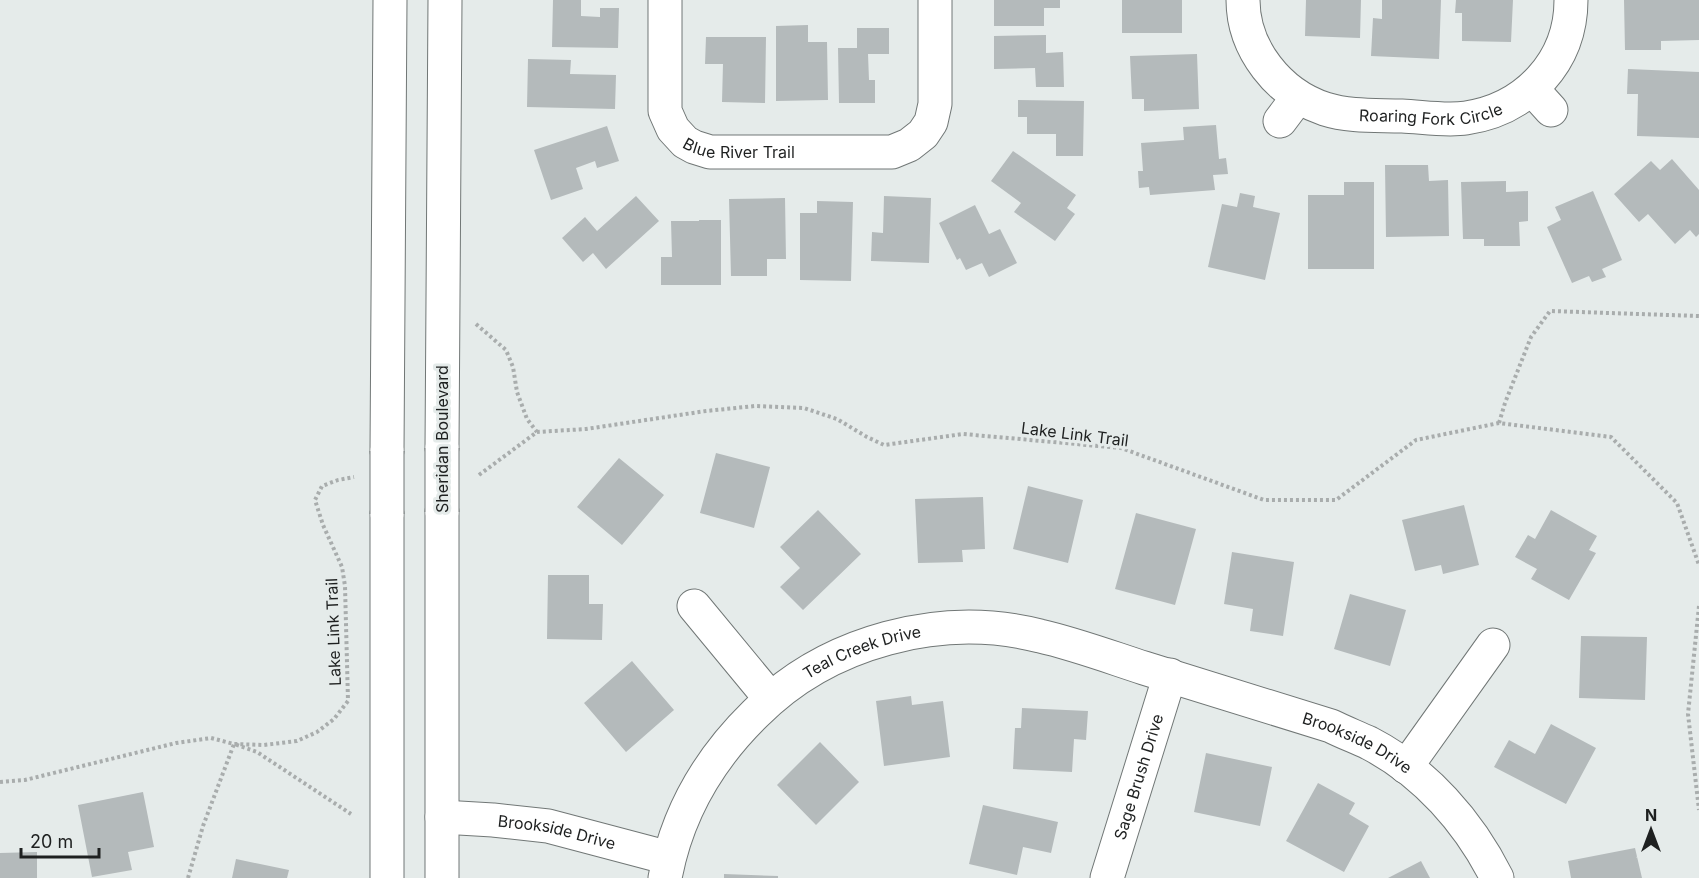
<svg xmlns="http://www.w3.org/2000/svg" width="1699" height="878" font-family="Inter,sans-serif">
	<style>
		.building { fill: #b4babb }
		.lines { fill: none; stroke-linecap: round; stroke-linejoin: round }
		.minor-casing { stroke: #717776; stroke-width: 35 }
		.major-casing { stroke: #717776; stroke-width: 35 }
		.path { stroke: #a9adad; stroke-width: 4; stroke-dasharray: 3 3; stroke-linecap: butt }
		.minor { stroke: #fff; stroke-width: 33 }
		.major { stroke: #fff; stroke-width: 33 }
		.major-bridge-casing { stroke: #717776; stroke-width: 35; stroke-linecap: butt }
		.major-bridge { stroke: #fff; stroke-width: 33 }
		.labels { text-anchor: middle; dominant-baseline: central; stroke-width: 6; stroke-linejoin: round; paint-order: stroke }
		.street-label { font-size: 16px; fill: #1e2020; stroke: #e5ebea }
	</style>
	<rect width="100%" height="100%" fill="#e5ebea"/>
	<path class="building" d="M553,0H581V16L600,17V8H619L618,48L552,47Z
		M994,0H1060V8H1044V26H994Z
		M1122,0H1182V33H1122Z
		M1306,0H1361L1360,38L1305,36Z
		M1382,0H1441L1439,59L1371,56L1373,18L1382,19Z
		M1456,0H1513L1511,42L1462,41V13H1455Z
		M1624,0H1699V40L1661,41V50H1625Z
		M808,25V42H827L828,100L776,101V26Z
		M857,28H889V54H868L869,80H875V103H839L838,48H857Z
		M1046,35V53L1063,52L1064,87H1036L1035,68L994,69V36Z
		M706,37H766L765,103L722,102L723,64H705Z
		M1197,54L1199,109L1144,111V99H1132L1130,56Z
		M528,59L571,60L570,74L616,75L615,109L527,107Z
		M1628,69L1699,72V138L1637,136L1638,94H1627Z
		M1018,100L1084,101L1083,156H1056V134H1027V117H1018Z
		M1216,125L1219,159L1226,158L1228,174L1213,175L1215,190L1150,195L1149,187L1139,188L1138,171H1143L1141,143L1184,140L1183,127Z
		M607,126L619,161L597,168L595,161L576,168L583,189L551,200L534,150Z
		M1013,151L1076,195L1067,208L1075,214L1055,241L1014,212L1021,203L991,181Z
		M1672,159L1699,190V234L1696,237L1690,230L1675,244L1648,214L1639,222L1614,194L1651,161L1660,170Z
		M1385,165H1428L1429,181L1448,180L1449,236L1386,237Z
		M1506,181V192L1528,191V221L1519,222L1520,246H1484V239H1463L1461,182Z
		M1344,182H1374V269H1308V195H1344Z
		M1593,191L1622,260L1602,269L1606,277L1592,282L1589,276L1572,283L1547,227L1561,220L1555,207Z
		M1240,193L1255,196L1253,207L1280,213L1265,280L1208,267L1222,204L1237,207Z
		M636,196L659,221L606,269L593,253L583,262L562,238L585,217L597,231Z
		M884,196L931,198L929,263L871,261L872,232L883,233Z
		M785,198L786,259H767V276H731L729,199Z
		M817,201L853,202L851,281L800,280V213H817Z
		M975,205L989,234L1000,229L1017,263L989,277L982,263L966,270L960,258L957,260L939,223Z
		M699,220H721V285H661V257H672L671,221H699Z
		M716,453L770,467L754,528L700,513Z
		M619,458L664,495L622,545L577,507Z
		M1028,486L1083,500L1068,563L1013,549Z
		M983,497L985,549L962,550L963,562L918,563L915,499Z
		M1464,505L1479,565L1443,574L1441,565L1415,571L1402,520Z
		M818,510L861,554L803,610L780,587L800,568L780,547Z
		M1551,510L1597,536L1589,550L1596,553L1569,600L1531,579L1537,569L1515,557L1528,535L1535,539Z
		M1136,513L1196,529L1175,605L1115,589Z
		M1232,552L1294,562L1283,636L1250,631L1253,609L1224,604Z
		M548,575H589V604H603L602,640L547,639Z
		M1350,594L1406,610L1390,666L1334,649Z
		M1581,636L1647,637L1645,700L1579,698Z
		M632,661L674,710L626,752L584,703Z
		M911,696L912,705L943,701L950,757L884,766L876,701Z
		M1022,708L1088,711L1086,740L1074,739L1072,772L1013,769L1015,728H1021Z
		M1551,724L1596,748L1566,804L1494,767L1509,740L1535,754Z
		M820,742L859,782L816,825L777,785Z
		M1206,753L1272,767L1260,826L1194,812Z
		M1318,783L1355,803L1349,814L1369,826L1344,872L1286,841Z
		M143,792L154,847L128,852L132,870L92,877L78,805Z
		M983,805L1058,822L1051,853L1023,847L1017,875L969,864Z
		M1635,848L1642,878H1571L1568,861Z
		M37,852V878H0V853Z
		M236,859L289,870L287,878H232Z
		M1421,861L1430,878H1388Z
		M724,874L778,876V878H724Z"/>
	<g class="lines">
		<g class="minor-casing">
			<g id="minor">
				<path id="s1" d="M665,0V111L673,129L685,142L694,147L710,152H892L909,145L923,134L931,122L935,104V0"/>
				<path id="s2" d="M1243,0C1243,49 1279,94 1325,109C1350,117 1377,115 1402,116C1423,117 1446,121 1466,118C1526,109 1571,62 1571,0"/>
				<path d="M1532,89L1551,110"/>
				<path d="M1280,121L1298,97"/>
				<path d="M694,606L770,698"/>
				<path d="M1406,767L1493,645"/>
				<path id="s3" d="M442,817L493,820L548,826L669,858"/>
				<path id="s4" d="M665,878C677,813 708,760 755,714C827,641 941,611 1040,636C1075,644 1110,657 1144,668C1207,687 1269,707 1331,726C1343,732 1356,737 1369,743C1425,772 1469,822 1497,878"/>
				<path id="s5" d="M1107,878L1170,675"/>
			</g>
		</g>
		<g class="major-casing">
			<path id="major" d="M442,448L445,0
				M387,451L390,0
				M442,512V878
				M387,878V514"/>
		</g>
		<path class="path" d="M476,324L506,350L513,367L517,392L527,419L537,432
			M1499,423L1505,403L1531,337L1550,311L1699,316
			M479,475L537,432L586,429L706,411L755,406L804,408L837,419L867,437L884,445L963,434L1121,448L1264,500H1336L1416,440L1499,423L1611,437L1677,503L1699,565
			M1699,606L1688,714L1699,810
			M0,782L25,780L176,743L211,738L234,744L264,745L297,741L317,732L334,719L348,701L345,586L342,567L323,525L315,500L322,486L338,480L354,477
			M188,878L203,826L234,744L257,752L351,814"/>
		<use href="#minor" class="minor"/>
		<use href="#major" class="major"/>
		<g class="major-bridge-casing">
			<path id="major-bridge" d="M442,448V512
				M387,451V514"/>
		</g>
		<use href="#major-bridge" class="major-bridge"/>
	</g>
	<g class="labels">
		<g class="street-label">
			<text stroke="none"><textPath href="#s2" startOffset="252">Roaring Fork Circle</textPath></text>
			<text stroke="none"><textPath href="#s1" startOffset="204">Blue River Trail</textPath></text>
			<text transform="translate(1075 434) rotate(7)">Lake Link Trail</text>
			<text transform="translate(442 439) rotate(-90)">Sheridan Boulevard</text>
			<text transform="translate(333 632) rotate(-92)">Lake Link Trail</text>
			<text stroke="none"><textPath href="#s4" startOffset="316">Teal Creek Drive</textPath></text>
			<text stroke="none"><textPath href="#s4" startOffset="834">Brookside Drive</textPath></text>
			<text stroke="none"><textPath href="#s5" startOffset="106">Sage Brush Drive</textPath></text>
			<text stroke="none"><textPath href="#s3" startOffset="116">Brookside Drive</textPath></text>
		</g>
	</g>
	<g transform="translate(1651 830)" stroke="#e5ebea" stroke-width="4.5" paint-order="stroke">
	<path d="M0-4.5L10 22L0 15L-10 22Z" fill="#1e2020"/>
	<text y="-9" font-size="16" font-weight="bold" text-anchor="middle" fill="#1e2020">N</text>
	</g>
	<path d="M21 848v9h78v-9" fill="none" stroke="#1e2020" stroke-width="3"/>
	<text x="30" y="848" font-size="18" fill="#1e2020" stroke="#e5ebea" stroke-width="4.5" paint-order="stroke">20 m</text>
</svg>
